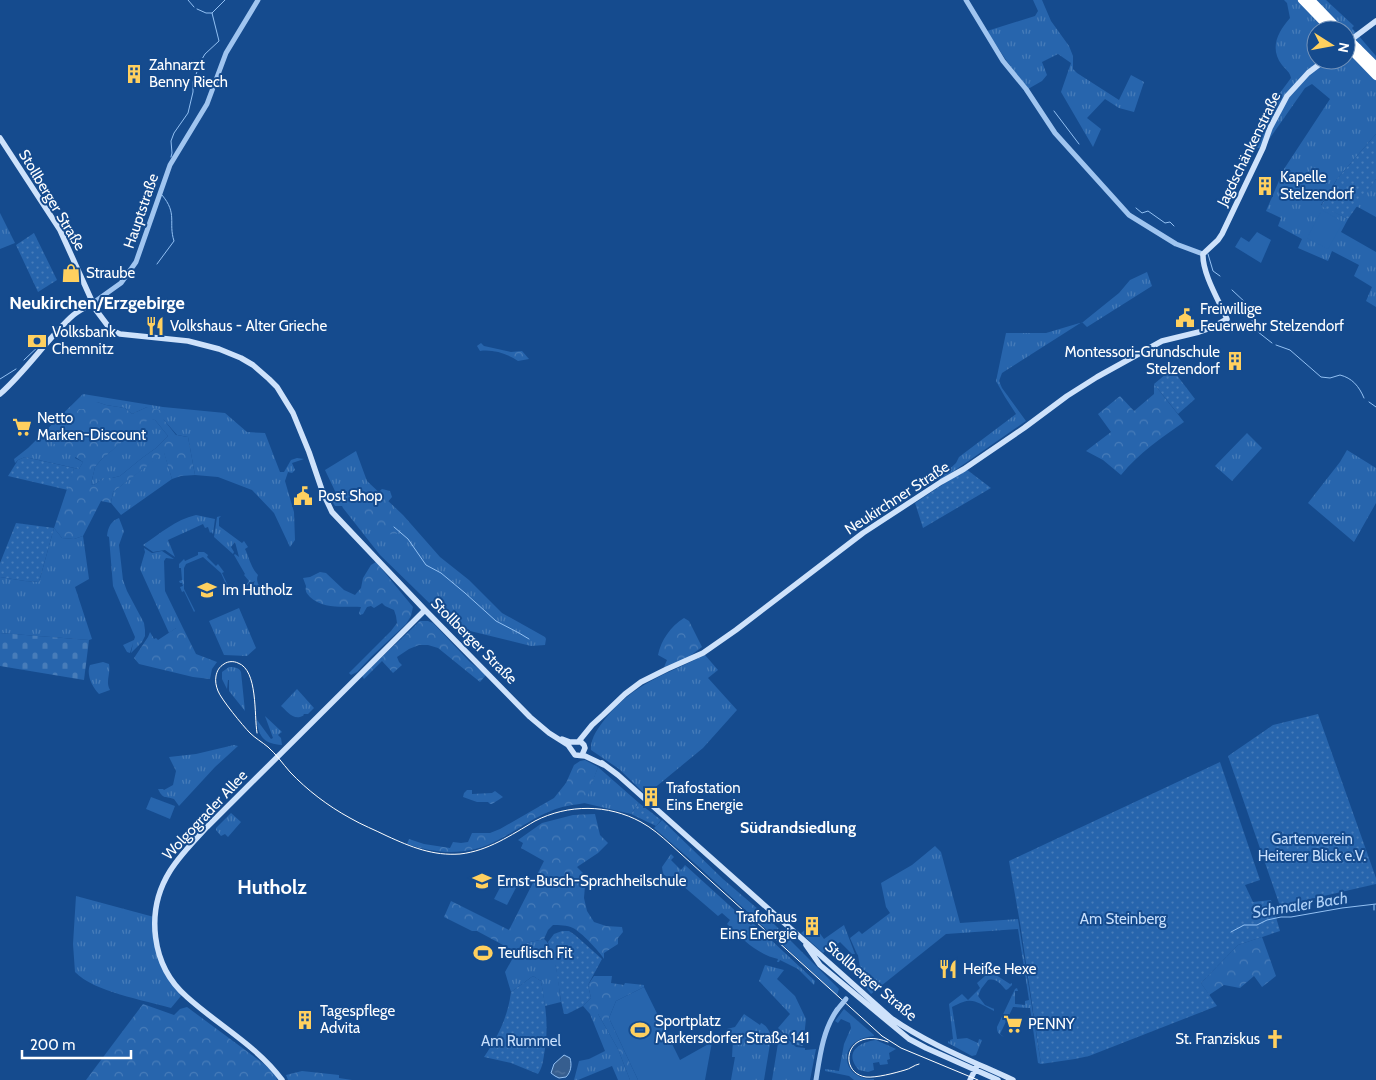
<svg xmlns="http://www.w3.org/2000/svg" width="1376" height="1080" font-family="Cabin,sans-serif">
	<style>
		.grass { fill: url(#grass-tufts); fill-rule: evenodd }
		.forest { fill: url(#forest-crowns); fill-rule: evenodd }
		.cemetery { fill: url(#cemetery-stones) }
		.garden { fill: url(#garden-dots) }
		.pitch { fill: #2765ad }
		.water { fill: url(#water-ripples); stroke: #92c0f3 }
		.lines { fill: none; stroke-linecap: round; stroke-linejoin: round }
		.stream { stroke: #92c0f3; stroke-width: 1 }
		.tertiary { stroke: #a0c5f0; stroke-width: 5 }
		.secondary { stroke: #cee2fb; stroke-width: 5.5 }
		.motorway { stroke: #fff; stroke-width: 8 }
		.tram { stroke: #fff; stroke-width: 1 }
		.tertiary-bridge { stroke: #a0c5f0; stroke-width: 5 }
		.motorway-bridge { stroke: #fff; stroke-width: 8 }
		.labels { text-anchor: middle; dominant-baseline: central; stroke-width: 4; stroke-linejoin: round; paint-order: stroke }
		.poi-label { font-size: 15px; fill: #fff; stroke: #154b8e; text-anchor: start }
		.street-label { font-size: 15px; fill: #fff; stroke: #154b8e }
		.park-label { font-size: 15px; fill: #c7dffc; stroke: #154b8e }
		.neighbourhood-label { font-size: 16px; font-weight: bold; fill: #fff; stroke: #154b8e }
		.water-label { font-size: 16px; font-style: italic; fill: #accff7; stroke: #154b8e }
		.quarter-label { font-size: 18px; font-weight: bold; fill: #fff; stroke: #154b8e }
		.district-label { font-size: 20px; font-weight: bold; fill: #fff; stroke: #154b8e }
	</style>
	<defs>
		<pattern id="grass-tufts" width="24" height="20" patternUnits="userSpaceOnUse" patternTransform="scale(1.25)"><rect width="24" height="20" fill="#2765ad"/><path d="M3 7l-1-3M5 7V3M7 7l1-3M15 17l-1-3M17 17v-4M19 17l1-3" fill="none" stroke="#477cb9"/></pattern>
		<pattern id="forest-crowns" width="20" height="18" patternUnits="userSpaceOnUse" patternTransform="scale(1.25)"><rect width="20" height="18" fill="#2765ad"/><path d="M2 6a3 3 0 1 1 6 0M12 15a3 3 0 1 1 6 0" fill="none" stroke="#477cb9"/></pattern>
		<pattern id="cemetery-stones" width="16" height="16" patternUnits="userSpaceOnUse" patternTransform="scale(1.25)"><rect width="16" height="16" fill="#2765ad"/><path d="M2 7V4a2 2 0 0 1 4 0v3zM10 15v-3a2 2 0 0 1 4 0v3z" fill="#477cb9"/></pattern>
		<pattern id="garden-dots" width="8" height="8" patternUnits="userSpaceOnUse" patternTransform="scale(1.25)"><rect width="8" height="8" fill="#2765ad"/><path d="M2 2h.1M6 6h.1" fill="none" stroke="#477cb9" stroke-width="1.8" stroke-linecap="round"/></pattern>
		<pattern id="water-ripples" width="26" height="14" patternUnits="userSpaceOnUse" patternTransform="scale(1.25)"><rect width="26" height="14" fill="#365e8f"/><path d="M2 4q2-2 4 0t4 0M15 11q2-2 4 0t4 0" fill="none" stroke="#5476a0"/></pattern>
	</defs>
	<rect width="100%" height="100%" fill="#154b8e"/>
	<path class="grass" d="M1033,0H1042L1051,21L1069,46L1073,56V69L1077,73L1119,100L1131,75L1144,82L1134,112L1119,108L1105,99L1087,118L1101,129L1093,147L1061,92L1071,63L1058,54L1042,62L1047,75L1042,81L1028,89L1006,60L987,31L1035,16L1038,11Z
		M1284,0H1326L1354,26L1352,28L1376,56V134L1337,179L1321,205L1348,219L1341,232L1376,252V307L1366,301L1372,287L1354,276L1359,265L1332,251L1328,261L1298,248L1302,239L1278,226L1281,218L1266,211L1284,169L1330,99L1312,84L1305,88L1263,148H1252L1265,113L1291,78C1290,72 1286,70 1282,65C1269,48 1278,32 1290,18L1287,3ZM1316,30H1346V60H1316Z
		M1376,179V217L1356,206Z
		M0,213L15,243L0,249Z
		M1147,272L1152,286L1087,327L1082,322L1002,373L999,381L1002,388L1026,421L941,480L939,479L956,463L959,457L1016,414L1005,397L996,381L1006,333H1046L1083,322L1119,293L1130,280Z
		M83,394L163,407L225,413L247,432L265,433L280,472H284L291,460L297,458L304,459L292,463L295,470L292,473L288,472L285,481L294,512L295,540L290,547L274,513L252,490L218,477L195,475L188,437L177,435L164,420L147,407L132,414L125,408L106,405L97,402L75,458L83,462L79,469L25,457L18,460L15,463L14,459L28,448Z
		M149,418L155,420L168,436L156,448L142,458L120,476L112,478H103L94,485L91,484L95,467L101,460Z
		M1247,433L1262,448L1232,481L1215,466Z
		M1347,450L1376,468V503L1354,542L1308,503L1340,462Z
		M356,451L367,481L403,515L440,557L469,580L502,613L545,637L546,639L545,645L531,646L466,630H457L380,555L343,508L325,470Z
		M164,452L172,479L121,515L111,503L113,492Z
		M196,515L215,519L213,534L211,532L210,533L208,527L205,528L203,524L168,540L175,557L165,550L153,552L143,545C161,533 175,520 196,515Z
		M221,516L219,518V526L242,543L244,541L248,547L245,549C249,557 251,568 258,575C255,581 260,587 263,592L253,585L255,581L245,586L249,581L244,575L245,574L234,555L235,554L239,557L235,542L231,547L234,552L233,554L214,537L217,517Z
		M119,518L124,531L119,545L123,580L127,591L144,623L145,630V636L142,642L131,653L133,643L130,653L127,652L123,645L134,640L135,637L113,586L109,537L107,536C108,527 111,521 119,518Z
		M54,528L62,538L74,539L83,536L89,579L75,587L92,639L89,640L0,633V577L25,581L39,582Z
		M144,548L152,553L162,551L174,559L166,558L164,561L165,591L183,628H176L169,633L140,569L145,552Z
		M198,552H204L208,555L207,557L216,566L218,564L224,572L222,573L230,590H232L229,591L221,573L203,557L186,564L184,568V589L195,611L194,612L184,591L182,592L180,587L183,586L182,583H180L179,581L182,580L181,568H179V564L184,559L185,561L198,555Z
		M239,608L256,648L247,656L224,655L209,621Z
		M705,655L718,670L708,678L737,710L703,748L646,795L619,769L591,750C590,739 598,728 605,719C634,683 665,675 705,655Z
		M103,662L109,664C111,674 105,681 110,690L99,694C92,687 86,674 90,665Z
		M229,667C233,667 239,667 241,672L245,711L229,691V680H228L227,689L222,679V672Z
		M297,689L314,708L308,714C299,714 308,714 300,717C292,719 286,710 281,706Z
		M266,714L265,716L282,732L279,734L278,735L281,738L282,745C265,744 258,737 257,720L271,739L273,738L265,716Z
		M234,745L238,746L215,767L179,806L174,799C164,796 163,799 158,789H163L164,790L173,785L176,771L169,757L196,754Z
		M598,767L639,803L631,814L584,803Z
		M231,813L241,822L228,837L225,834L221,836L216,830V828Z
		M935,846L941,852L960,923L1018,919L1041,1064L1038,1063L1030,1008L1013,1007L1000,1034L1004,1037C999,1034 997,1033 997,1027L1015,989L1017,988L1018,991H1015V1004L1025,1005V1001L1029,1000L1018,929L946,934L871,994L862,982L863,979L866,976L865,975L863,976L861,974L858,955L857,954L850,938L859,931L862,934L890,913L886,907L881,883L912,865Z
		M671,854L674,857L671,860L681,870L685,865L751,925L753,923L815,981L814,985L798,969L780,960L779,962H777L778,959C755,953 744,940 727,924L730,920L722,913L718,916L675,879H670L663,874L662,867Z
		M76,896L154,917L155,946L175,988L181,996L171,1008C144,1000 94,992 75,972L73,944Z
		M813,924L824,939L844,925L855,954H852L840,942L836,945L833,943L823,953L801,933Z
		M544,939C556,948 559,987 561,1002L545,1006L541,981L533,976L511,992L505,972L514,956V951L526,943Z
		M765,965L784,970L777,979L795,996L806,1019L803,1046L797,1045L794,1043L778,1028L790,1014L759,981Z
		M996,975L1010,984L1012,983V985L1008,989L1006,990C1000,984 997,978 988,980L981,989L978,996L985,1005L994,1009V1011C974,1001 973,996 952,1007L957,1039L967,1038L978,1043L979,1039L982,1040L976,1055L972,1056L948,1043V1041L950,1042V1040L953,1039L949,1004L962,994L968,1000L980,988L977,983L985,976Z
		M844,1009L874,1035V1036C836,1039 840,1080 874,1079V1080H854L849,1076L825,1071V1069L839,1071L844,1044L851,1028L850,1023L841,1019L838,1023L835,1021Z
		M590,1014H598L618,1049L630,1080H618L612,1066L578,1080H574L579,1061L589,1059L605,1051Z
		M744,1014L760,1025L761,1023C767,1026 770,1031 771,1038L764,1080H731L735,1057H732L733,1039L727,1029L735,1027Z
		M778,1030L796,1047L805,1048V1050L816,1049L810,1080H772L779,1037L777,1036Z
		M876,1040L896,1049L889,1053L890,1059L887,1060L888,1064L880,1065L879,1062L873,1063L874,1070L868,1072L859,1070C843,1053 859,1042 876,1040Z"/>
	<path class="forest" d="M481,343L484,346L511,352L522,351L529,359L518,361C508,354 493,349 480,351L477,346Z
		M1154,384L1184,422C1161,438 1139,453 1121,475L1103,460L1086,451L1111,432L1098,414L1120,396L1134,411L1154,394Z
		M97,402L106,405L125,408L132,414L147,407L160,410L164,420L176,435L188,437L195,475L181,476L172,479L164,453L113,492L111,503L101,501L83,536L74,539L62,538L54,528L74,468L79,469L83,462L53,443L79,409H86L88,405ZM149,419L155,420L168,436L156,448L142,458L120,476L112,478H103L94,485L91,484L95,467L101,460Z
		M356,488L369,492L375,495L382,489L390,491L392,497L386,504L391,507V513L402,520L408,534L400,528L397,533C375,539 370,523 361,506L345,501L344,506H335L332,501L333,495L340,492L344,497Z
		M376,562L413,607L411,616L406,624L371,657L357,672L351,675L349,673L391,631L397,623L396,616L394,610L385,606L382,603L374,608L371,606L367,607L363,614L360,615L359,613L361,607C343,606 324,610 310,597C306,593 305,591 306,586L303,578L310,577L320,572L326,573L344,590L355,595L361,588L363,578L371,565Z
		M684,618L689,621L702,647L686,659L664,667L667,660L658,655C661,640 671,626 684,618Z
		M420,621H428L433,623L469,661L486,675L480,682L438,648L428,645H419L409,649L397,657L399,662L402,665L393,673L382,661L364,679L362,676Z
		M176,628H183L196,654L217,662L212,669L210,679L193,677L139,664L134,658L148,637L150,632L154,639L156,638L158,640Z
		M585,760L598,767L585,803C574,805 561,806 551,811C533,818 517,830 500,839C469,856 440,855 407,844L409,839L424,844L450,848L453,842L461,843L468,842L472,833H490L500,829L554,798L566,783L574,765L580,761Z
		M467,790H472V794L492,793L495,791L503,797L492,804H490L488,802H477L463,797L464,793Z
		M595,814L600,835L608,843L598,853L577,867L583,873L585,886L584,898L587,911L594,922L606,926L622,927L623,932L618,938V944L604,953V959C600,952 580,931 573,928C567,925 559,925 553,925L548,930L544,939L526,943L514,951L477,931H472L444,917L451,901L509,930L544,861L521,848L523,843L518,840L542,823L573,815Z
		M662,820L723,879L765,915L839,989L837,995L699,867L654,828Z
		M1262,937L1276,976L1262,987L1254,976L1240,988L1224,985L1209,995L1201,983L1238,945Z
		M594,976H612L611,983L624,985L625,983L644,985V987L616,1001L609,1018L638,1080H630L618,1049L598,1014H590L583,1006L591,998L588,985Z
		M143,1004L174,1015L180,1009L187,1007L264,1064L275,1074L277,1080H86Z
		M302,1071L339,1075V1078L352,1080H288L286,1075Z"/>
	<path class="cemetery" d="M0,633L89,640L84,680L0,666Z"/>
	<path class="garden" d="M1376,134V179L1348,219L1321,206L1337,179Z
		M34,233L57,280L38,292L16,245Z
		M1172,369L1195,399L1178,414L1154,384Z
		M25,457L74,468L68,490L8,476L18,460Z
		M966,469L991,488L923,528L915,503Z
		M16,523L54,528L39,582L25,581L0,577V563Z
		M1318,714L1376,878V884L1280,906L1228,756L1273,725Z
		M1220,762L1260,880L1245,885L1253,902L1271,900L1280,931L1238,945L1201,983L1217,1006L1089,1056L1075,1059L1041,1064L1020,923L1009,861Z
		M639,803L661,820L656,826L631,814Z
		M562,931H569L575,935L602,959L588,985L591,998L583,1006L567,1014H564L561,1001L556,968L548,942L554,934Z
		M533,976L541,981C546,1007 549,1029 544,1055C543,1062 542,1068 538,1074L511,1063L484,1057C498,1037 508,1016 511,992Z"/>
	<path class="pitch" d="M1322,210L1343,222L1328,249L1307,238Z
		M1257,232L1271,240L1261,263L1235,247L1241,237L1249,242Z
		M151,797L175,806L170,819L146,809Z
		M505,878L518,884L507,905L494,899Z
		M644,987L680,1060L712,1042L705,1080H638L609,1018L616,1001Z"/>
	<path class="water" d="M564,1055L570,1058C572,1065 571,1072 566,1077L559,1078L555,1076L551,1073L554,1064Z"/>
	<g class="lines">
		<path class="stream" d="M188,0L194,7
			M197,9L206,13H212
			M1054,111L1079,144
			M171,157L172,153L171,141L174,133L188,113L193,92V82L202,59L205,54L219,41L212,13L225,0
			M1136,208L1142,213L1148,211L1165,223L1170,222L1174,226
			M1208,254L1213,271L1220,276
			M157,264L174,241C168,222 178,214 162,195
			M1232,290L1247,304
			M1251,308L1253,328L1272,343
			M1276,345L1290,350L1321,377L1330,378L1340,375C1352,378 1359,386 1364,398
			M24,360L42,343
			M0,379L16,369
			M1369,402L1376,407
			M394,527L408,539L426,565L441,573L465,593L496,621L519,633L529,639
			M1374,905V910
			M1231,932L1244,925H1257L1267,920L1281,917H1291L1342,908L1376,904"/>
		<path class="tertiary" d="M966,0L1003,61L1026,89L1055,133L1129,215L1176,244L1203,254
			M93,303L121,283L136,262L170,165L207,104L226,53L258,0
			M816,1080C820,1055 823,1030 837,1010"/>
		<path class="secondary" d="M1348,42L1376,21
			M0,138L60,230L96,310L111,330L120,334L188,341L219,349L241,358L253,365L269,379L277,387L293,413L309,452L323,493L332,512L425,610L530,717L549,733L568,745L575,755L585,756L604,765
			M0,394C26,371 45,342 70,318C77,311 85,308 93,303
			M562,739L570,742H581L584,745L585,748L582,755
			M579,741L592,725L603,715L625,694L641,682L667,669L703,653L736,630L863,533L941,482L964,469L1024,428L1067,396L1097,377L1162,341L1199,332L1211,328L1227,319C1219,301 1202,273 1203,254L1218,240L1222,234L1263,148L1270,128L1287,96L1308,73L1325,60
			M602,763L618,775L891,1018C928,1044 972,1061 1013,1080
			M806,945L820,965L909,1039L926,1048L998,1080
			M282,1080C257,1046 218,1025 187,997C151,966 145,911 170,871C180,855 194,841 207,827L425,610
			M970,1080L977,1066"/>
		<path class="motorway" d="M1302,0L1331,30
			M1311,0L1340,30
			M1346,45L1376,76
			M1358,48L1376,66"/>
		<path class="tram" d="M257,733C254,715 258,670 238,663C234,661 228,661 224,664C219,667 217,671 216,676C215,681 216,686 218,691C221,699 243,726 250,733C255,738 262,742 268,747C276,754 283,764 290,772C307,790 328,806 350,818C362,825 375,830 387,836C411,847 433,856 460,854C488,851 511,835 535,821C568,804 608,804 641,822C652,828 661,836 670,844L882,1036L901,1048L978,1080
			M888,1042C845,1025 837,1073 866,1077C876,1078 895,1073 905,1070C910,1069 914,1065 919,1064"/>
		<path class="tertiary-bridge" d="M837,1010L846,999"/>
		<path class="motorway-bridge" d="M1346,36L1358,48"/>
	</g>
	<defs>
		<g id="building-bare" transform="scale(1.5)"><path d="M-4-6H4V6H1V3H-1V6H-4ZM-2.5-4.3h1.7v1.8h-1.7ZM.8-4.3h1.7v1.8H.8ZM-2.5-1h1.7V.8h-1.7ZM.8-1h1.7V.8H.8Z" fill="#ffd05f" stroke="#154b8e" stroke-width="2.5" paint-order="stroke"/></g>
		<g id="shop-bare" transform="scale(1.5)"><path d="M-5-2.5h2.3a2.7 3.5 0 0 1 5.4 0H5L5.5 6h-11ZM-1.5-2.5h3a1.5 2.3 0 0 0-3 0Z" fill="#ffd05f" stroke="#154b8e" stroke-width="2.5" paint-order="stroke"/></g>
		<g id="civic-bare" transform="scale(1.5)"><path d="M-.6-6.5H3V-4.5H.6V-3L4-1V1h2V6H-6V1h2V-1L-.6-3ZM-1.2 2.5V6h2.4V2.5Z" fill="#ffd05f" stroke="#154b8e" stroke-width="2.5" paint-order="stroke"/></g>
		<g id="restaurant-bare" transform="scale(1.5)"><path d="M-5-6h1v4h1v-4h1v4h1v-4h1v5L-1.5 .5V6h-2V.5L-5-1ZM5-6V6H3V1.5H1.5Q1.5-4 5-6Z" fill="#ffd05f" stroke="#154b8e" stroke-width="2.5" paint-order="stroke"/></g>
		<g id="bank-bare" transform="scale(1.5)"><path d="M-6-4H6V4H-6ZM0-2.3a2.3 2.3 0 1 0 0 4.6a2.3 2.3 0 1 0 0-4.6Z" fill="#ffd05f" stroke="#154b8e" stroke-width="2.5" paint-order="stroke"/></g>
		<g id="supermarket-bare" transform="scale(1.5)"><path d="M-6-5.5h2.5l.6 2H6L4.5 2H-2.5L-4.4-4H-6ZM-1.5 3.2a1.3 1.3 0 1 0 .1 0ZM3 3.2a1.3 1.3 0 1 0 .1 0Z" fill="#ffd05f" stroke="#154b8e" stroke-width="2.5" paint-order="stroke"/></g>
		<g id="school-bare" transform="scale(1.5)"><path d="M0-5L7-2L0 1L-7-2ZM-4 1L0 2.5L4 1V4Q0 6-4 4Z" fill="#ffd05f" stroke="#154b8e" stroke-width="2.5" paint-order="stroke"/></g>
		<g id="stadium-bare" transform="scale(1.5)"><path d="M0-5a6.5 5 0 1 0 0 10a6.5 5 0 1 0 0-10ZM-3.5-1.8h7v3.6h-7Z" fill="#ffd05f" stroke="#154b8e" stroke-width="2.5" paint-order="stroke"/></g>
		<g id="church-bare" transform="scale(1.5)"><path d="M-1.2-6h2.4v3.5h3.3v2.4h-3.3V6h-2.4V-.1h-3.3v-2.4h3.3Z" fill="#ffd05f" stroke="#154b8e" stroke-width="2.5" paint-order="stroke"/></g>
	</defs>
	<g fill-rule="evenodd">
		<use href="#building-bare" x="134" y="74"/>
		<use href="#building-bare" x="1265" y="186"/>
		<use href="#shop-bare" x="71" y="273"/>
		<use href="#civic-bare" x="1185" y="318"/>
		<use href="#restaurant-bare" x="155" y="326"/>
		<use href="#bank-bare" x="37" y="341"/>
		<use href="#building-bare" x="1235" y="361"/>
		<use href="#supermarket-bare" x="22" y="427"/>
		<use href="#civic-bare" x="303" y="496"/>
		<use href="#school-bare" x="207" y="590"/>
		<use href="#building-bare" x="651" y="797"/>
		<use href="#school-bare" x="482" y="881"/>
		<use href="#building-bare" x="812" y="926"/>
		<use href="#stadium-bare" x="483" y="953"/>
		<use href="#restaurant-bare" x="948" y="969"/>
		<use href="#building-bare" x="305" y="1020"/>
		<use href="#supermarket-bare" x="1013" y="1024"/>
		<use href="#stadium-bare" x="640" y="1030"/>
		<use href="#church-bare" x="1275" y="1039"/>
	</g>
	<g class="labels">
		<g class="poi-label">
			<text x="149" y="65">Zahnarzt<tspan x="149" dy="17">Benny Riech</tspan></text>
			<text x="1280" y="177">Kapelle<tspan x="1280" dy="17">Stelzendorf</tspan></text>
			<text x="86" y="273">Straube</text>
			<text x="1200" y="309">Freiwillige<tspan x="1200" dy="17">Feuerwehr Stelzendorf</tspan></text>
			<text x="170" y="326">Volkshaus - Alter Grieche</text>
			<text x="52" y="332">Volksbank<tspan x="52" dy="17">Chemnitz</tspan></text>
			<text x="1220" y="352" text-anchor="end">Montessori-Grundschule<tspan x="1220" dy="17">Stelzendorf</tspan></text>
			<text x="37" y="418">Netto<tspan x="37" dy="17">Marken-Discount</tspan></text>
			<text x="318" y="496">Post Shop</text>
			<text x="222" y="590">Im Hutholz</text>
			<text x="666" y="788">Trafostation<tspan x="666" dy="17">Eins Energie</tspan></text>
			<text x="497" y="881">Ernst-Busch-Sprachheilschule</text>
			<text x="797" y="917" text-anchor="end">Trafohaus<tspan x="797" dy="17">Eins Energie</tspan></text>
			<text x="498" y="953">Teuflisch Fit</text>
			<text x="963" y="969">Heiße Hexe</text>
			<text x="320" y="1011">Tagespflege<tspan x="320" dy="17">Advita</tspan></text>
			<text x="655" y="1021">Sportplatz<tspan x="655" dy="17">Markersdorfer Straße 141</tspan></text>
			<text x="1028" y="1024">PENNY</text>
			<text x="1260" y="1039" text-anchor="end">St. Franziskus</text>
		</g>
		<g class="street-label">
			<text transform="translate(1249 149) rotate(-64)">Jagdschänkenstraße</text>
			<text transform="translate(52 200) rotate(59)">Stollberger Straße</text>
			<text transform="translate(141 211) rotate(-71)">Hauptstraße</text>
			<text transform="translate(897 498) rotate(-33)">Neukirchner Straße</text>
			<text transform="translate(474 641) rotate(45)">Stollberger Straße</text>
			<text transform="translate(205 815) rotate(-47)">Wolgograder Allee</text>
			<text transform="translate(871 981) rotate(40)">Stollberger Straße</text>
		</g>
		<g class="park-label">
			<text x="1312" y="839">Gartenverein<tspan x="1312" dy="17">Heiterer Blick e.V.</tspan></text>
			<text x="1123" y="919">Am Steinberg</text>
			<text x="521" y="1041">Am Rummel</text>
		</g>
		<g class="neighbourhood-label">
			<text x="798" y="827">Südrandsiedlung</text>
		</g>
		<g class="water-label">
			<text transform="translate(1300 905) rotate(-9)">Schmaler Bach</text>
		</g>
		<g class="quarter-label">
			<text x="97" y="303">Neukirchen/Erzgebirge</text>
		</g>
		<g class="district-label">
			<text x="272" y="887">Hutholz</text>
		</g>
	</g>
	<g transform="translate(1331 45) rotate(101)"><circle r="24" fill="#154b8e" stroke="#7393bb"/>
	<path d="M0-4L9 19L0 12L-9 19Z" fill="#ffd05f"/>
	<text y="-8" font-size="14" font-weight="bold" text-anchor="middle" fill="#ffffff">N</text>
	</g>
	<path d="M22 1050v8h109v-8" fill="none" stroke="#ffffff" stroke-width="2.5"/>
	<text x="30" y="1050" font-size="15" fill="#ffffff" stroke="#154b8e" stroke-width="4" paint-order="stroke">200 m</text>
</svg>
